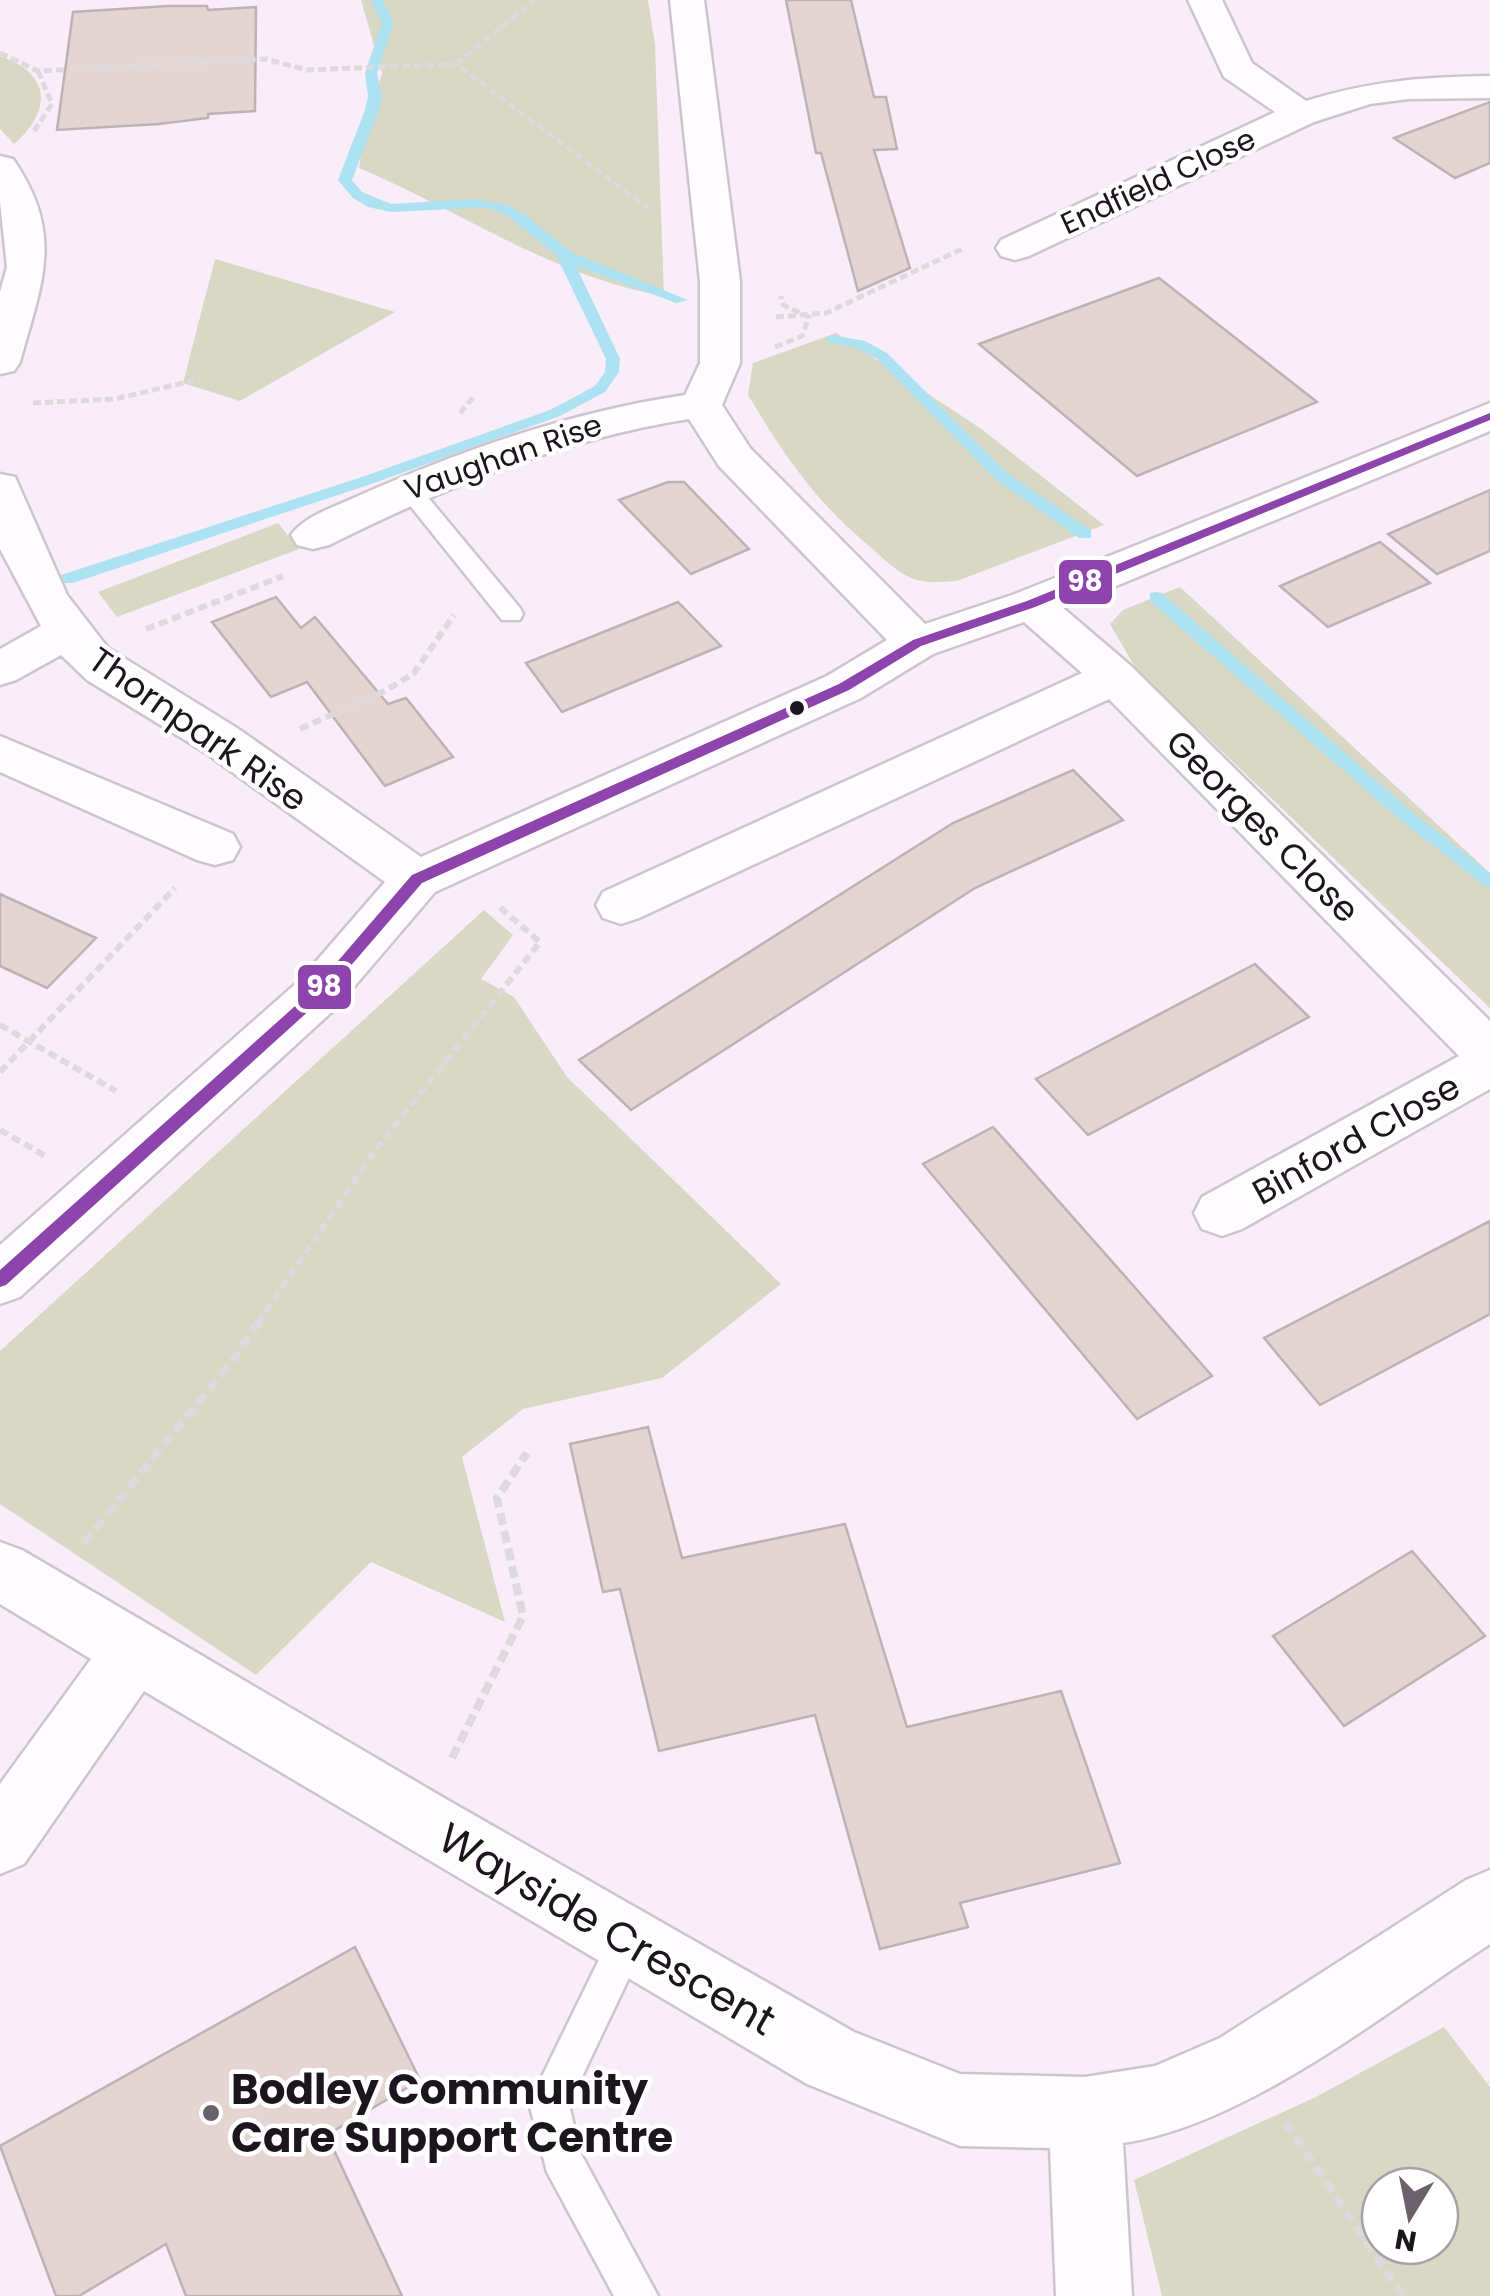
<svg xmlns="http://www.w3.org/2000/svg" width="1490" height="2296" font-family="Poppins,sans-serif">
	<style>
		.green { fill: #d9d8c4; fill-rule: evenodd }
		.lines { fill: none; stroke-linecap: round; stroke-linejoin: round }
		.stream { fill: #ade2f3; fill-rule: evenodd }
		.building { fill: #e4d4d2; stroke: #bdb3b5; stroke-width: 2.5 }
		.service-casing { stroke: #cec4ce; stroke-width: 5 }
		.minor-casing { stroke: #cec4ce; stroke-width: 5 }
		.path-far2 { stroke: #ddd9dc; stroke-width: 5; stroke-dasharray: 8 4; stroke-linecap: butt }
		.path-far1 { stroke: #ddd9dc; stroke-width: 6; stroke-dasharray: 9 5; stroke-linecap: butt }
		.path { stroke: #ddd9dc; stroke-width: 8; stroke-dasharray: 12 6; stroke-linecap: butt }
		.service { fill: #fefcfe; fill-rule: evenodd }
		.minor { fill: #fefcfe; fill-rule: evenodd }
		.bus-1-casing { stroke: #fff; stroke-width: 7 }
		.bus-1 { fill: #8e44ad; fill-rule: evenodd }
		.bus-dot { fill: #1d151d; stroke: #fff; stroke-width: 4 }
		.poi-dot { fill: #6a616a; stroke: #fff; stroke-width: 4 }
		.labels { text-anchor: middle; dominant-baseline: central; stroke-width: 9; stroke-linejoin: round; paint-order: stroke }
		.far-street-label { font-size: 30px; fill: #1d151d; stroke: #fff }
		.street-label { font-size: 35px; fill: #1d151d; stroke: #fff }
		.near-street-label { font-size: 42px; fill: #1d151d; stroke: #fff }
		.near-poi-label { font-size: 42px; font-weight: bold; fill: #1d151d; stroke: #fff; text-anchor: start }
		.line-badge { stroke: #fff; stroke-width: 4 }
		.badge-label { font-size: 28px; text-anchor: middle; font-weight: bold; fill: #fff }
	</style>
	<rect width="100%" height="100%" fill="#f9edf9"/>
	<path class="green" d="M361,0H648L655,45L664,296C553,277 461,211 359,168L365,130L382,73Z
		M0,56C52,74 52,111 14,144L0,129Z
		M215,259L395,312L240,401L183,383Z
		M836,333L980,428L1104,525L957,581C941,582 926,584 911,578C895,571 881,556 868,545C814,500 784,455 748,395L753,363Z
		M278,523L299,549L117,617L98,592Z
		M1180,587L1490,873V1008L1136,669L1110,624L1123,610Z
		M484,910L513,935L481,979L514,997L567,1077L781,1284L662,1378L523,1409L462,1457L505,1622L371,1562L256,1675L0,1504V1351Z
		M1444,2027L1490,2087V2296H1162L1134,2180L1316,2097ZM1380,2186H1440V2246H1380Z"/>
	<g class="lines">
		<path class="stream" d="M371,0H383L394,23L377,73L382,97L379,110L352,180L362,192L391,204L471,199L505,204L525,215L571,252L688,300L676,303L576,266L620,359L619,372L605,392L560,416L374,483L73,583H61V575L362,477L550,410L595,386L605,372L606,359L556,255L505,214L489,208H471L391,212L368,207L353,198L338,180L365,110L368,97L365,73L382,23Z
			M832,335L865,341L887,353L1008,474L1091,530V538H1079L996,480L877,359L856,348L827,342L825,339Z
			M1156,592L1162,593L1411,811L1490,873V890L1399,819L1150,601V593Z"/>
	</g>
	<path class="building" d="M786,0H851L874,97H886L897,149L874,150L910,268L858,291L821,153H816Z
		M168,6H207L208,10L256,7L255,111L208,114V118L159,124L57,130L73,12Z
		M1490,102V163L1455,178L1394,138Z
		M1159,278L1317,402L1137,476L979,344Z
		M668,482H684L749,549L691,574L619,500Z
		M1490,490V551L1437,574L1388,534Z
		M1380,542L1430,583L1328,627L1280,586Z
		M276,597L301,628L315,617L388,704L406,698L453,757L385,786L307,682L271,697L212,622Z
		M678,602L721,646L562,712L526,663Z
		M1073,770L1123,820L975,888L631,1110L579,1060L953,823Z
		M0,894L50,917L96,938L47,988L0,966Z
		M1255,964L1309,1017L1088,1135L1036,1079Z
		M993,1127L1131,1283L1212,1376L1137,1419L923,1164Z
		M1490,1221V1314L1320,1405L1264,1338Z
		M648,1427L682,1558L845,1524L907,1727L1061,1691L1120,1863L960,1903L968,1927L880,1949L815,1715L659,1751L620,1589L603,1592L570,1444Z
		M1412,1551L1485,1636L1344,1726L1273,1636Z
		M355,1947L420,2080L327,2135L402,2296H186L166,2244L79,2296H56L0,2146Z"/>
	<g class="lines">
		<g class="service-casing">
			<path id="service" d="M408,481L416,483L520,608L523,614L520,620H502L400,493L396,488L400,483Z
				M627,1923L640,1929L646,1942L569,2104L580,2152L658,2296H614L547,2172L529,2103L614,1929Z"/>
		</g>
		<g class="minor-casing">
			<path id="minor" d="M670,0H704L740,281V363L722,405L750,448L925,624L1015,594L1490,403V431L1063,608L1131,666L1490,1021V1089L1242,1229L1222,1236L1202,1229L1194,1213L1202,1197L1459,1056L1109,699L639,918L621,924L603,918L596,905L603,892L1082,673L1024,622L933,654L861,698L435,892L336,1008L20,1297L0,1304V1245L300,980L385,882L203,751L87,680L61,655L16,680L0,685V649L41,626L0,549V474L15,477L67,595L108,648L237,728L421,857L827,676L887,640L719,466L689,419C561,439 444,488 329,545L313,549L297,545L291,535C304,516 335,507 356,497C462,450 570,412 685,395L700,363V281Z
				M1188,0H1222L1252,63L1306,101C1371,81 1422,77 1490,76V98L1408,99L1370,104L1314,122L1029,256L1015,260L1001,256L996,248L1001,240L1275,112L1224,77Z
				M0,156L13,159C65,234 42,282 20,362L14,371L0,374V292L7,267L0,202Z
				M0,736L233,834L240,847L233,860L215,865L197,860L0,772Z
				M0,1542L22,1550L444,1798L854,2032L960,2074L1085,2077L1155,2066L1220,2038L1466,1880L1490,1870V1944C1384,2013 1248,2124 1123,2143L1132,2296H1056L1050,2148L960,2146L807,2084L144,1691L24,1864L0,1874V1784L91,1659L0,1604Z"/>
		</g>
		<path class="path-far2" d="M0,53L38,71L266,59L307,70L456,64L653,212
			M456,64L535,0
			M34,131L52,104L38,71
			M776,317L826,313L964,248
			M775,347L802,336L809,317L783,305L781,296
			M33,403L115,399L200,379
			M460,413L475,395"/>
		<path class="path-far1" d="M146,629L283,576
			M300,729L387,690L414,673L454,615
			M0,1025L116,1091
			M0,1072L175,888
			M0,1130L47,1157
			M258,1323L374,1152L540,942L496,904"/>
		<path class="path" d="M84,1543L235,1357L259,1321
			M452,1758L523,1616L497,1498L527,1453
			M1285,2122L1403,2296"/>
		<use href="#service" class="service"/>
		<use href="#minor" class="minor"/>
		<g class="bus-1-casing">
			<path id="bus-1" d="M1490,413V420L1035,607L921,646L849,690L422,883L323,998L6,1285L0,1287V1270L313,990L412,875L839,684L913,640L1027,601Z"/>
		</g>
		<use href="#bus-1" class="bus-1"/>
	</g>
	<circle class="bus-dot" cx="797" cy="708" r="9"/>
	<circle class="poi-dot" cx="211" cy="2113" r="10"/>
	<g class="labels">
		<g class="far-street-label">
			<text transform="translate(1158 181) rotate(-25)">Endfield Close</text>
			<text transform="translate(503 457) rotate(-19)">Vaughan Rise</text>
		</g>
		<g class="street-label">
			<text transform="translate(198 729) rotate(35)">Thornpark Rise</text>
			<text transform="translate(1263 826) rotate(45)">Georges Close</text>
			<text transform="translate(1356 1139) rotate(-29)">Binford Close</text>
		</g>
		<g class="near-street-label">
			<text transform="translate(607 1929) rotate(30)">Wayside Crescent</text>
		</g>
		<g class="near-poi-label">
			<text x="231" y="2089">Bodley Community<tspan x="231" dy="48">Care Support Centre</tspan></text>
		</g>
	</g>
	<g class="line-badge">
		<rect x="1057" y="558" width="57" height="48" rx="10" fill="#8e44ad"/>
		<rect x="296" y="963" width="57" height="48" rx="10" fill="#8e44ad"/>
	</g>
	<g class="badge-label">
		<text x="1085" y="591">98</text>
		<text x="324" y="996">98</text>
	</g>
	<g transform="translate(1410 2216) rotate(190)"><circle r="48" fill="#ffffff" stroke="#a5a1a5" stroke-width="2.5"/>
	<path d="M0-8L18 38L0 25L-18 38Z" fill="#6a616a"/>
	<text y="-15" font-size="28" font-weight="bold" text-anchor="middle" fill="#1d151d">N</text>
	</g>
</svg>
